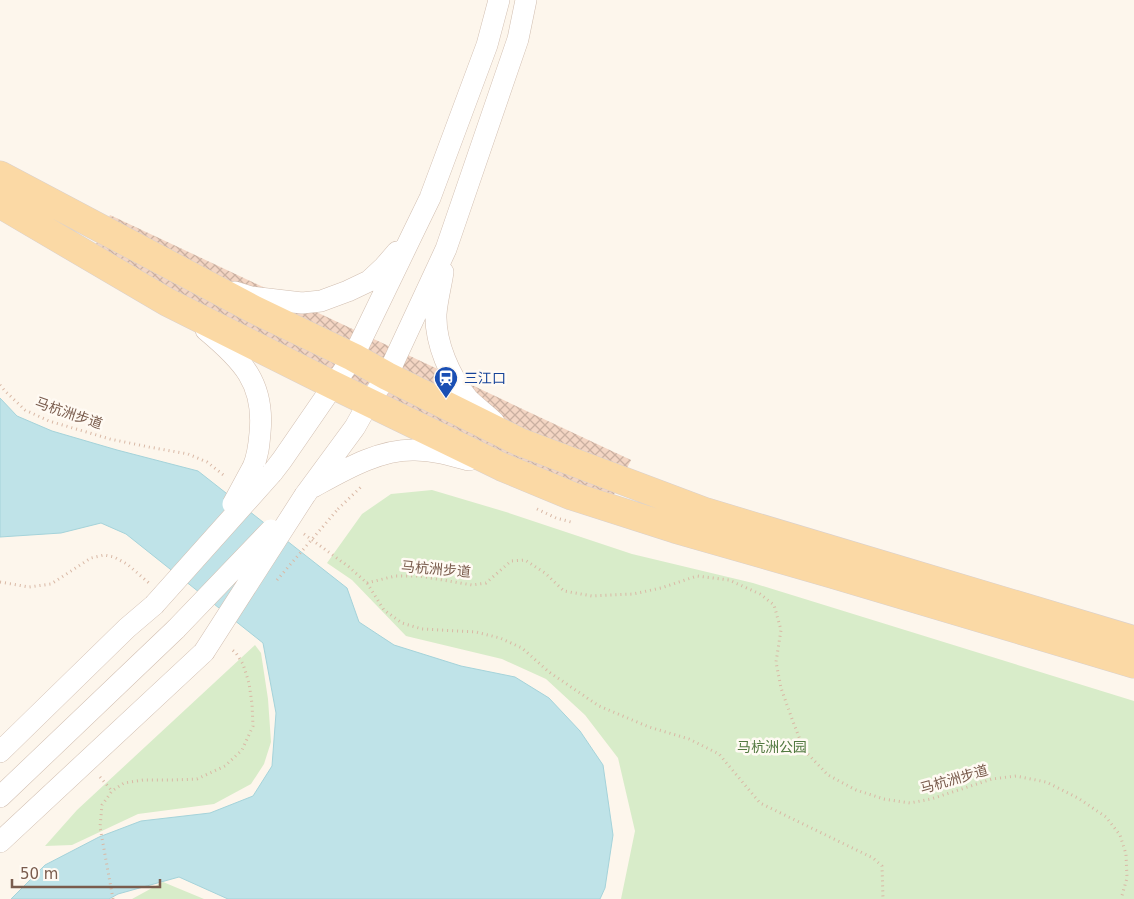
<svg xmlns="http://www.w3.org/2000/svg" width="1134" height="899" font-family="'DejaVu Sans','Noto Sans SC',sans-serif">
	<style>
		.park { fill: #d8ecc9 }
		.water { fill: #bfe3e8; stroke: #a5d3da }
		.building { fill: url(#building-cross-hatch) }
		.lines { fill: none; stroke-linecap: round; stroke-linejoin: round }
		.minor-casing { stroke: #d1beb0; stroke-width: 22 }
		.major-casing { stroke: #dad1cd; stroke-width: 29 }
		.path { stroke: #d9b8a5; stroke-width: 3; stroke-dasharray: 1 4; stroke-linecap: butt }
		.minor { stroke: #fff; stroke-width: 21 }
		.major { stroke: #fbd9a5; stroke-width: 28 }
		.minor-bridge-casing { stroke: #d1beb0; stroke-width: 22; stroke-linecap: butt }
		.path-bridge { stroke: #d9b8a5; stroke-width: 3; stroke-dasharray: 1 4; stroke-linecap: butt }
		.minor-bridge { stroke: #fff; stroke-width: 21 }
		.labels { text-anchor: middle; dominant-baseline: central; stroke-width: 5; stroke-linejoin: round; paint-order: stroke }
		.transit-label { font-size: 14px; fill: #164399; stroke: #fffaf3; text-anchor: start }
		.street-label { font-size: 14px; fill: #7a5c4d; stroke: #fffaf3 }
		.park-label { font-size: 14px; fill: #537a41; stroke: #fffaf3 }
	</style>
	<defs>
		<pattern id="building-cross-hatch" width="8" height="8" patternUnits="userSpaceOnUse" patternTransform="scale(1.25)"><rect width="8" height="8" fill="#f3d5c3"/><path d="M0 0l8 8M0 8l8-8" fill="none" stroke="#cab0a1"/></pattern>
	</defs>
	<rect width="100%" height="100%" fill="#fdf6ec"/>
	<path class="park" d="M432,490L506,512L632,554L753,583L1134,701V899H621L635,831L618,758L585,715L546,679L502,659L406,636L352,580L327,563L362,514L391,494Z
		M255,645L261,653L268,699L271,742L264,764L251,784L214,804L138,814L72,845L45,846L77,810Z
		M163,882L204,899H132Z"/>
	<path class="water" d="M0,398L17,416L52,431L117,450L198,471L347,588L359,622L394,645L461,666L515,677L549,698L580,731L603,765L613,835L605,888L600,899H228L179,877L118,894L109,899H11L45,865L99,837L141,821L210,813L253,796L272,766L276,713L263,643L126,534L101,523L61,533L0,537Z"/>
	<path class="building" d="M110,215L631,460L609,505L88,261Z"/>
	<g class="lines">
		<g class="minor-casing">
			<path id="minor" d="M443,272C441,286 437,300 436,314C435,343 450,377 468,399C476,407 486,414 494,422
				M235,292L251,297L302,303L321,301L348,291L369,281L384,267L397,252
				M206,330C242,360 265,383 260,433C259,445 258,456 253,467
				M272,473L282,460L353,357L412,235L430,198L487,45L499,0
				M313,487C344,470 379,449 415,450C434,450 451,455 469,460
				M305,495L355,427L369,402L387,376L446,249L518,39L526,0
				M0,752L127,628L154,605
				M0,797L176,629
				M0,842L204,652"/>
		</g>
		<g class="major-casing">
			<path id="major" d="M0,175L253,309L353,357L387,376L520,442L706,512L1134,640
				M0,204L167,302L333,385L502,467L572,496L675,529L832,574L1134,664"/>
		</g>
		<path class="path" d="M0,385L5,391L25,410L49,421L110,439L149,447L188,454L207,462L226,477
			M338,509L363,485
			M537,509L556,518L571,522
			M304,534L349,567L367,583L384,610L402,623L422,629L476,632L500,638L522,648L549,672L599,706L649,727L689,739L719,754L760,803L873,858L882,866L883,899
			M0,582L29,587L51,584L91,558L104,555L114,557L127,564L149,583
			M367,583L395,576H419L472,585L486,583L511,561L525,560L545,573L564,591L592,596L633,594L661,588L697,576L729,580L760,594L774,605L781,630L776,662L781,688L792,719L804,750L828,775L856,790L884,799L910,803L931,799L992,779L1016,776L1046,782L1078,798L1106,817L1120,835L1126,854L1127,878L1121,899
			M100,777L112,791
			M113,899L100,827L102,805L112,791L124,783L143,780H173L197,779L225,766L242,750L253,726L252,704L249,683L243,664L236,653L230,648"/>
		<use href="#minor" class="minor"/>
		<use href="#major" class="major"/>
		<g class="minor-bridge-casing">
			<path id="minor-bridge" d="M233,504L253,467
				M154,605L272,473
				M176,629L271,530
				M204,652L305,495"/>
		</g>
		<path class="path-bridge" d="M277,580L338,509"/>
		<use href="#minor-bridge" class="minor-bridge"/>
	</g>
	<defs>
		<g id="station-pin" transform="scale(1.25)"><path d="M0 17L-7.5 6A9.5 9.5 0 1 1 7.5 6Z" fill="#1a4fb4" stroke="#fffaf3"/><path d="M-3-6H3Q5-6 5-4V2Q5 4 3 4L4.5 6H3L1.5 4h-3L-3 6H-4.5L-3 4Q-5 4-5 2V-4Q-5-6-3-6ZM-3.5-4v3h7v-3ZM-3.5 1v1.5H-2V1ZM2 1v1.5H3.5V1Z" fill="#fff"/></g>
	</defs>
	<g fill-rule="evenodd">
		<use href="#station-pin" x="446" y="378"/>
	</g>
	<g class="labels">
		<g class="transit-label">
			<text x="464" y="378">三江口</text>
		</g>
		<g class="street-label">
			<text transform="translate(69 413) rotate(19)">马杭洲步道</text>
			<text transform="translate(436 569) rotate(5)">马杭洲步道</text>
			<text transform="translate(954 779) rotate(-16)">马杭洲步道</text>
		</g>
		<g class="park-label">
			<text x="772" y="747">马杭洲公园</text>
		</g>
	</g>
	<path d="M12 879v8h148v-8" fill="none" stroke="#7a5c4d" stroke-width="2.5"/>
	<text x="20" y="879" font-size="15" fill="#7a5c4d" stroke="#fffaf3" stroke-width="4" paint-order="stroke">50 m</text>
</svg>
